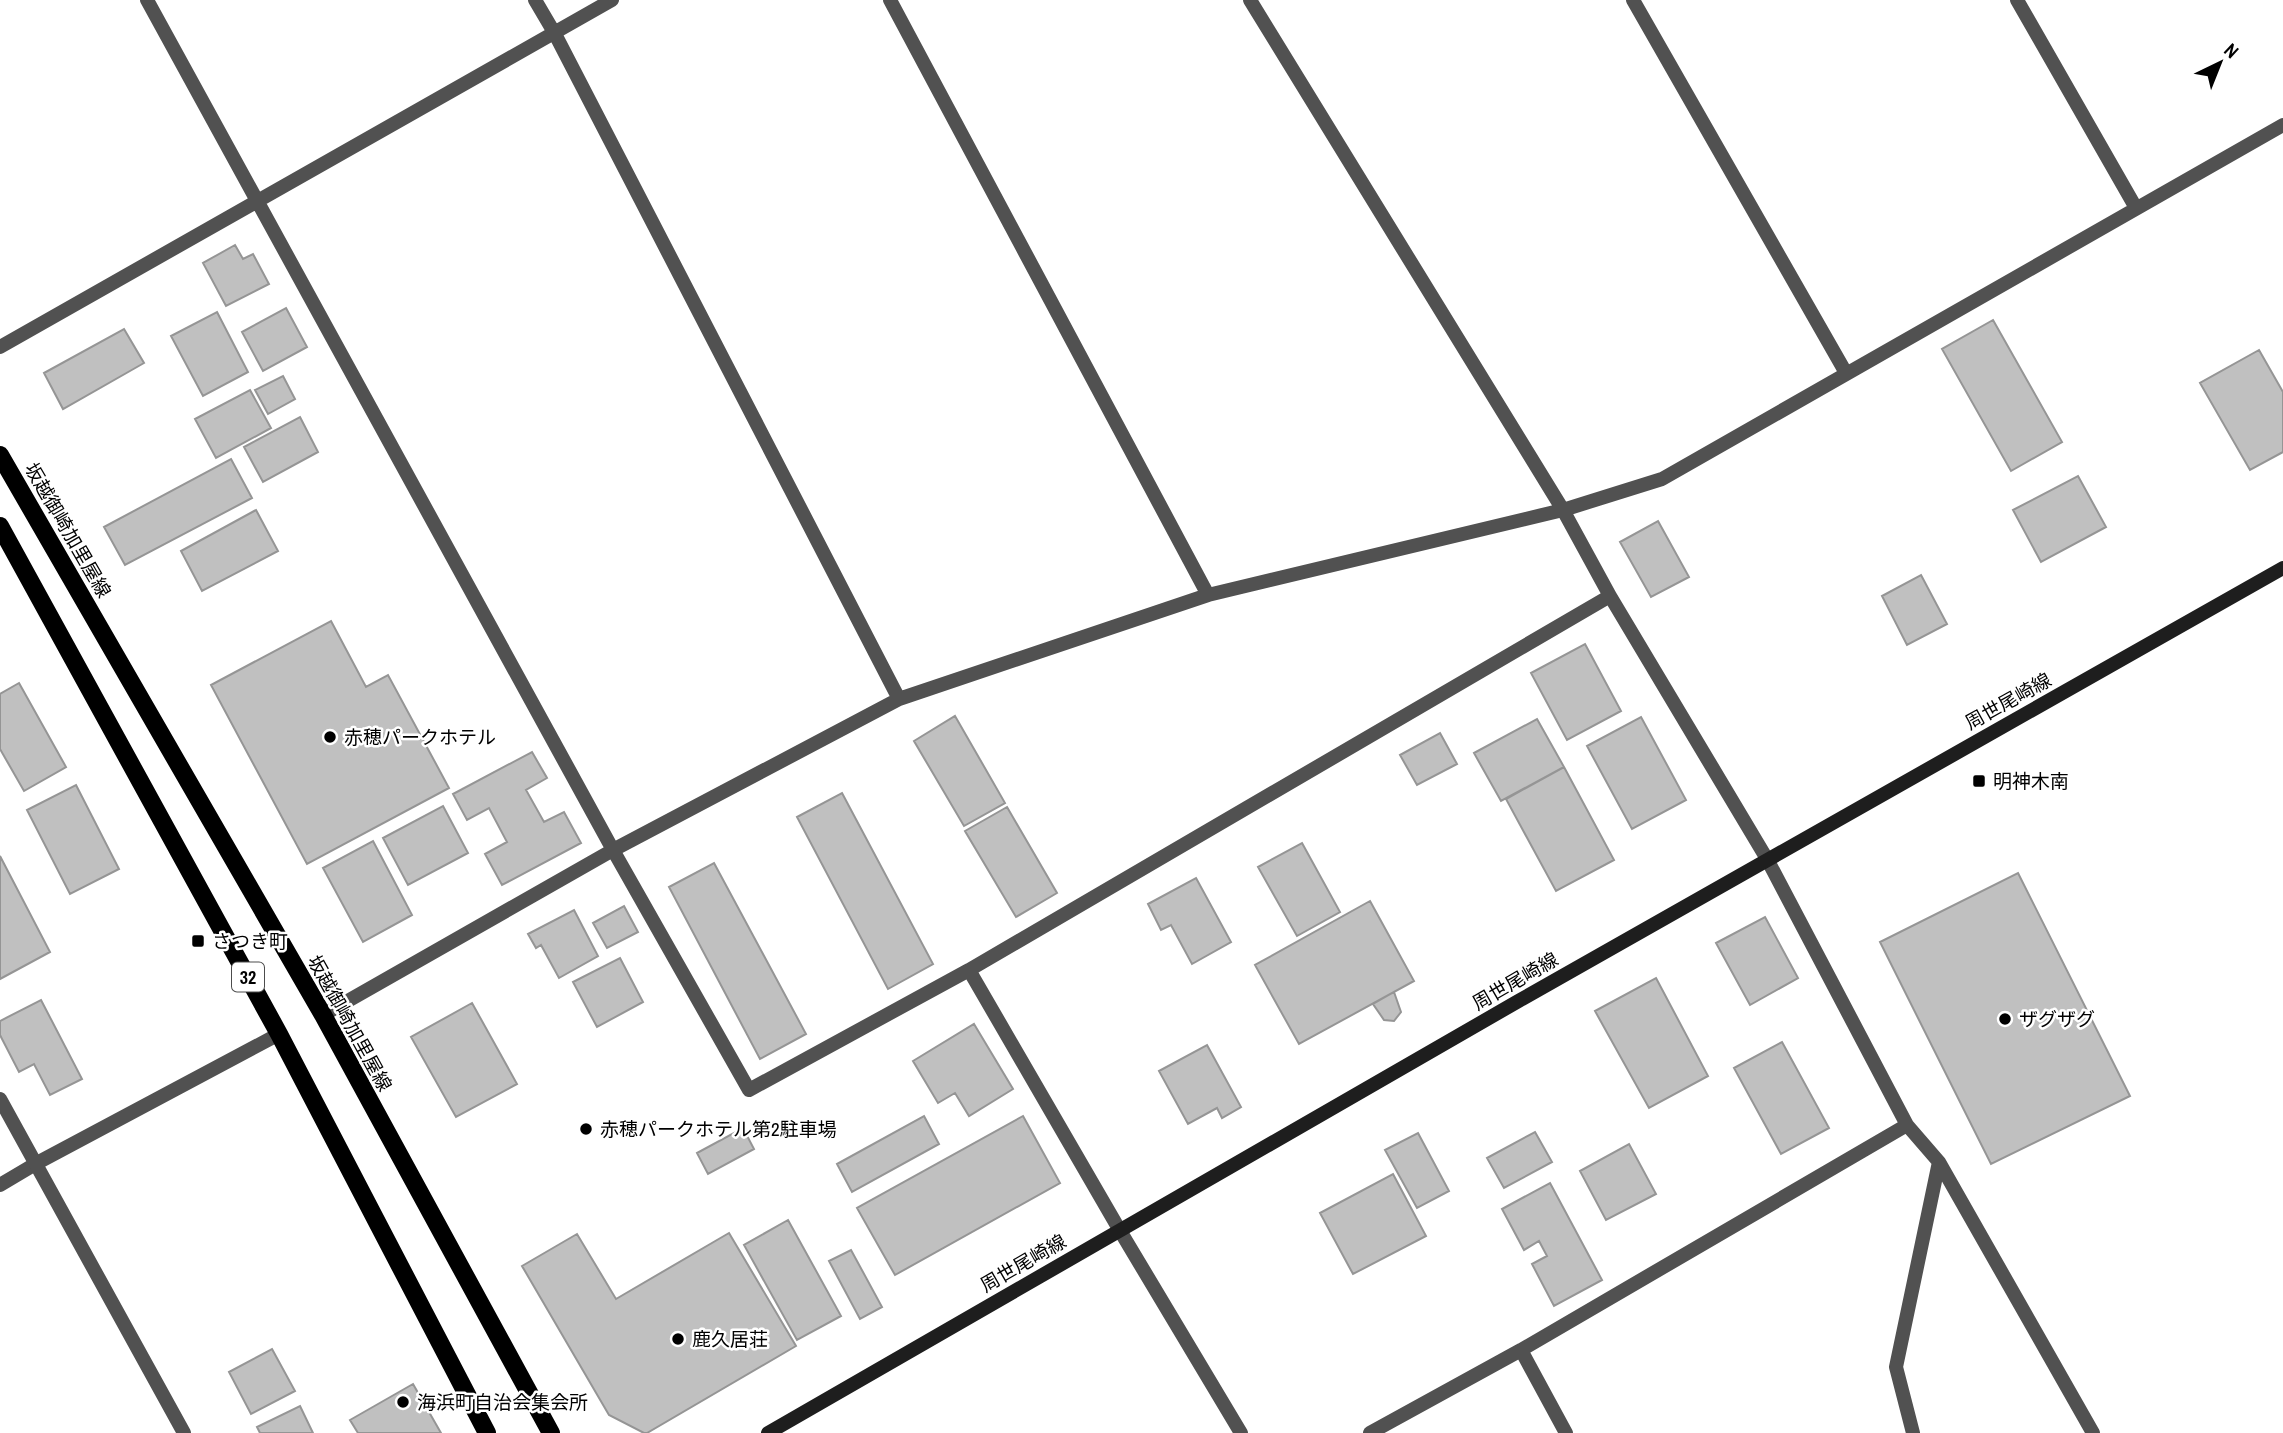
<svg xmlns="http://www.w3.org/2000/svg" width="2283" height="1433" font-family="'Archivo Narrow','Noto Sans JP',sans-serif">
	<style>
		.building { fill: #c0c0c0; stroke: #959595; stroke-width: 2 }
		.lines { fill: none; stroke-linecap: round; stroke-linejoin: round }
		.service { stroke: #515151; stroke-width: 14 }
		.minor { stroke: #515151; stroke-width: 14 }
		.secondary { stroke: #1e1e1e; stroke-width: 14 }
		.primary { stroke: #000; stroke-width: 18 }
		.poi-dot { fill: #000; stroke: #fff; stroke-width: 2.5 }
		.labels { text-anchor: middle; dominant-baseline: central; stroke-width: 5; stroke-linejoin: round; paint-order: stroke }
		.shield { fill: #fff; stroke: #4c4c4c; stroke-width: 2 }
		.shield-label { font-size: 18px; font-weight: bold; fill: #000 }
		.street-label { font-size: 19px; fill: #000; stroke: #fff }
		.poi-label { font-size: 19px; fill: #000; stroke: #fff; text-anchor: start }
	</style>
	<rect width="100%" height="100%" fill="#fff"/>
	<path class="building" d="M235,245L243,259L253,254L269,284L226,306L203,263Z
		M286,308L307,347L263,371L242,332Z
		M217,312L248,372L203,396L171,336Z
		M1993,320L2062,442L2011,471L1942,349Z
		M124,329L144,363L63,409L44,373Z
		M2259,350L2283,392V452L2250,470L2200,383Z
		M283,376L295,399L268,414L255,390Z
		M250,390L271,428L216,458L195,419Z
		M300,417L318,452L263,482L244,447Z
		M231,459L252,498L125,565L104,527Z
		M2078,476L2106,527L2041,562L2013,510Z
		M256,510L278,551L202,591L181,551Z
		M1658,521L1689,577L1651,597L1620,542Z
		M1921,575L1947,624L1907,645L1882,596Z
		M331,621L366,687L388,675L449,788L307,864L211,685Z
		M1585,644L1621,711L1567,740L1531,673Z
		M19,683L66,767L24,791L0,749V694Z
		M955,716L1005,803L964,826L914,741Z
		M1641,717L1686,800L1632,829L1587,746Z
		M1537,719L1564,767L1501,801L1474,753Z
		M1440,733L1457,764L1417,785L1400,755Z
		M532,752L547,778L526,790L544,822L564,812L581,843L502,885L485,854L507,842L489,808L467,820L453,794Z
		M1564,767L1614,860L1556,891L1506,799Z
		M76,785L119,869L70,894L27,810Z
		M842,793L933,964L888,989L797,817Z
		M443,806L468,853L408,885L383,838Z
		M1007,807L1057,893L1016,917L965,831Z
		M373,841L412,915L363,942L323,868Z
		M1302,843L1340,912L1297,936L1258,867Z
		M0,856L50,952L0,979Z
		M714,863L806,1034L760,1059L669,887Z
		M2018,873L2130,1096L1991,1164L1880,942Z
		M1196,878L1231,942L1192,964L1171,925L1161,930L1148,904Z
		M1370,901L1414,981L1299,1044L1255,965Z
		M624,906L638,932L607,948L593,923Z
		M574,910L598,956L559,978L541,945L536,948L528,934Z
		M1765,917L1798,978L1750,1005L1716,943Z
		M620,958L643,1002L597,1027L573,982Z
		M1656,978L1708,1076L1649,1108L1595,1011Z
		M1394,992L1401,1012L1394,1021L1384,1020L1373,1004Z
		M41,1000L82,1079L50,1095L34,1064L19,1072L0,1035V1021Z
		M472,1003L517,1084L456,1117L411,1037Z
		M974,1024L1013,1089L969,1116L955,1093L938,1103L913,1061Z
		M1782,1042L1829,1128L1781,1154L1734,1068Z
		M1207,1045L1241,1107L1222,1118L1217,1108L1188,1124L1159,1071Z
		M924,1116L939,1144L852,1192L837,1164Z
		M1023,1116L1060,1183L895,1275L857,1208Z
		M743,1128L754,1149L708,1174L697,1153Z
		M1535,1132L1552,1162L1504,1188L1487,1158Z
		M1418,1133L1449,1191L1417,1208L1385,1150Z
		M1629,1144L1656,1194L1606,1220L1580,1171Z
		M1393,1174L1426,1236L1353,1274L1320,1213Z
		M1550,1183L1602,1280L1554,1306L1532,1264L1547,1256L1539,1241L1524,1250L1502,1209Z
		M788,1220L841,1316L797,1340L744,1245Z
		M729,1233L796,1346L647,1433H644L609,1415L522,1266L577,1234L616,1299Z
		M851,1250L882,1307L860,1319L829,1261Z
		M272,1349L295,1391L251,1414L229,1372Z
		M413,1384L441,1433H358L350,1420Z
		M300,1406L313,1433H260L257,1427Z"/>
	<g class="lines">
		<path class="service" d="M0,1185L37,1163"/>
		<path class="minor" d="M147,0L613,850L749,1090L969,970L1610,596
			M535,0L555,34L899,699
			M890,0L1208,595
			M1250,0L1563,510L1610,596L1767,859L1907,1125L1939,1162L2093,1433
			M1633,0L1846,373
			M2017,0L2136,208
			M0,347L612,0
			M969,970L1119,1229L1241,1433
			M323,1015L613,850L899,699L1208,595L1563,510L1662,479L2283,125
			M0,1099L184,1433
			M37,1163L279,1034
			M1521,1350L1566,1433
			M1370,1433L1521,1350L1907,1125
			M1913,1433L1896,1367L1939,1162"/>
		<path class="secondary" d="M768,1433C1271,1141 1776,853 2283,568"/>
		<path class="primary" d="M0,455L323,1015L551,1433
			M0,526L279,1034L487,1433"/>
	</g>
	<g class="poi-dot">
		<circle cx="330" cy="737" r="7"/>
		<rect x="1972" y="774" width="14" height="14" rx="3.5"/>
		<rect x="191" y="934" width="14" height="14" rx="3.5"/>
		<circle cx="2005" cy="1019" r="7"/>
		<circle cx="586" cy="1129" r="7"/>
		<circle cx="678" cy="1339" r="7"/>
		<circle cx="403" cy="1402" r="7"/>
	</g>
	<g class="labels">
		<rect class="shield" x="232" y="962.5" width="32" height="29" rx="5"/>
		<g class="shield-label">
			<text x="248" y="977">32</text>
		</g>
		<g class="street-label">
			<text transform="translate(68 530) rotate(60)">坂越御崎加里屋線</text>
			<text transform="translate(2008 701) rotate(-29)">周世尾崎線</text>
			<text transform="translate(1515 981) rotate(-30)">周世尾崎線</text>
			<text transform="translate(350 1023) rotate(61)">坂越御崎加里屋線</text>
			<text transform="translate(1023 1263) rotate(-30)">周世尾崎線</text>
		</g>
		<g class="poi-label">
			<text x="344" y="737">赤穂パークホテル</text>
			<text x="1993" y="781">明神木南</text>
			<text x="212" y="941">さつき町</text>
			<text x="2019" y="1019">ザグザグ</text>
			<text x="600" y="1129">赤穂パークホテル第2駐車場</text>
			<text x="692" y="1339">鹿久居荘</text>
			<text x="417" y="1402">海浜町自治会集会所</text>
		</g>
	</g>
	<g transform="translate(2220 63) rotate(43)" stroke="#ffffff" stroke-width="5" paint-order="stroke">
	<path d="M0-5L12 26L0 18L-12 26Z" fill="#000000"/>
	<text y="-10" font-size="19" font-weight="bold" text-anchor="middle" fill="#000000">N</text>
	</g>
</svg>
